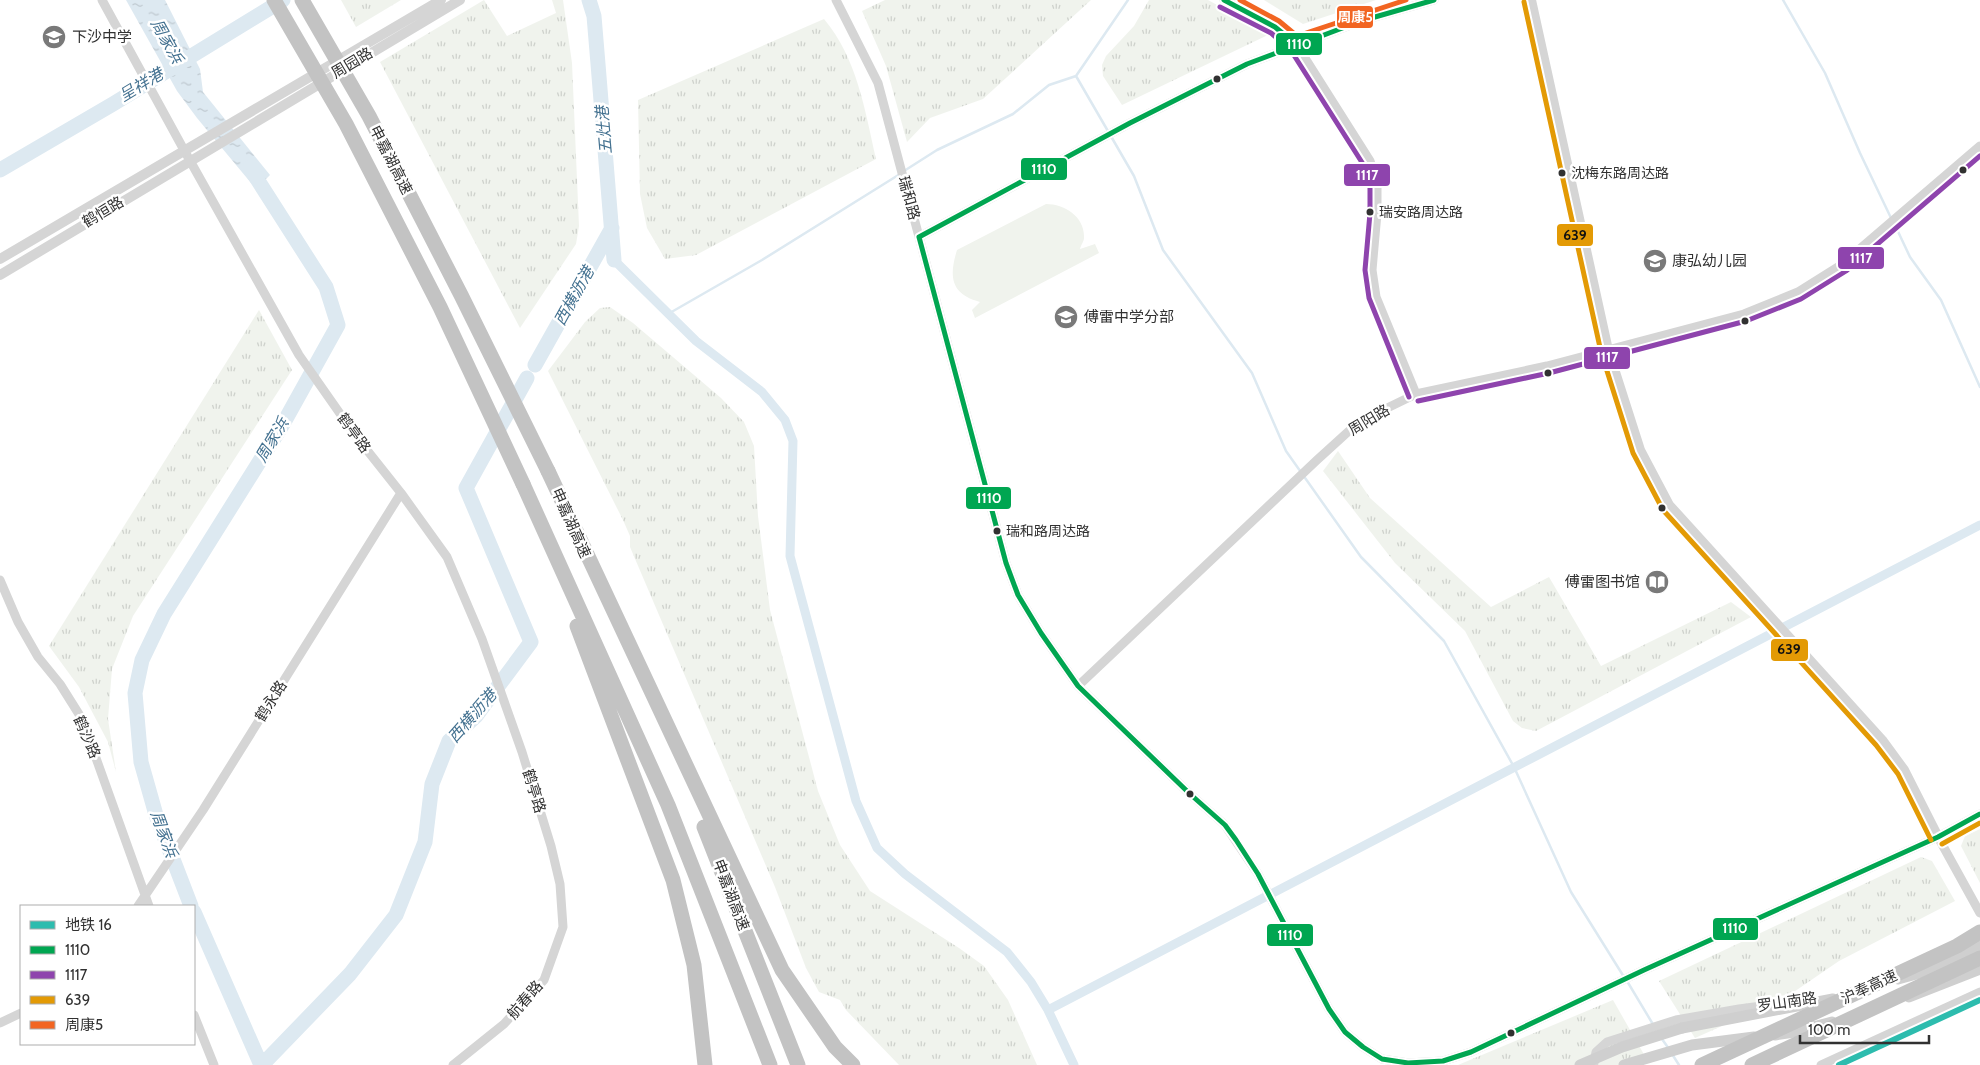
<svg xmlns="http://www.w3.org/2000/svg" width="1980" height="1065" font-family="Cabin,'Noto Sans SC',sans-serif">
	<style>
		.grass { fill: url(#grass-tufts) }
		.garden { fill: #f0f3ed }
		.water { fill: url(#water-ripples) }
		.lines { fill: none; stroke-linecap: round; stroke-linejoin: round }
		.stream { stroke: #dde9f1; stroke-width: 2.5 }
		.canal { stroke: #dde9f1; stroke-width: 9 }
		.river { stroke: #dde9f1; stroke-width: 15 }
		.minor { stroke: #d5d5d5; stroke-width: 9 }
		.tertiary { stroke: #d5d5d5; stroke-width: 10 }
		.secondary { stroke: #cfcfcf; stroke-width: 11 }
		.motorway { stroke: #c3c3c3; stroke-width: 15 }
		.secondary-bridge { stroke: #cfcfcf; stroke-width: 11 }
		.motorway-bridge { stroke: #c3c3c3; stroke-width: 15 }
		.bus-1-casing { stroke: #fff; stroke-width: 9 }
		.bus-2-casing { stroke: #fff; stroke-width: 9 }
		.bus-3-casing { stroke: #fff; stroke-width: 9 }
		.bus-4-casing { stroke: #fff; stroke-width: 9 }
		.bus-1 { stroke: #00a651; stroke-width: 5 }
		.bus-2 { stroke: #8e44ad; stroke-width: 5 }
		.bus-3 { stroke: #e39a05; stroke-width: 5 }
		.bus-4 { stroke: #f26522; stroke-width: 5 }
		.metro-1-casing { stroke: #fff; stroke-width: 10 }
		.metro-1 { stroke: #2dbcae; stroke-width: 6 }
		.bus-dot { fill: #313131; stroke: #fff; stroke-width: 2 }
		.labels { text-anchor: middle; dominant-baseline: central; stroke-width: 5; stroke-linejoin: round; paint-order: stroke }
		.bus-label { font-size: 14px; fill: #313131; stroke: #fff; text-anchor: start }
		.poi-label { font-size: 15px; fill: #313131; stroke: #fff; text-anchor: start }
		.street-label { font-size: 15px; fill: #313131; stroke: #fff }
		.water-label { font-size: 16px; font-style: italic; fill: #437190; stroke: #fff }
		.line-badge { stroke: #fff; stroke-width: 2 }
		.badge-label { font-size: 14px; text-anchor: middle; font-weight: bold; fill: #fff }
		.pale-badge-label { font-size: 14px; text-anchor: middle; font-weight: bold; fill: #111 }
	</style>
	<defs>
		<pattern id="grass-tufts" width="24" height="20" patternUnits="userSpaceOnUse" patternTransform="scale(1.25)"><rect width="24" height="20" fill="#f0f3ed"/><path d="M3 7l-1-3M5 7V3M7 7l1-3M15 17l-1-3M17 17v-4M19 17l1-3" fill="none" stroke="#ced1cc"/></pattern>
		<pattern id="water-ripples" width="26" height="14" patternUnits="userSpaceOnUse" patternTransform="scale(1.25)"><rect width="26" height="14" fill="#dde9f1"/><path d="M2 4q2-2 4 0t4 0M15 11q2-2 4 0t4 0" fill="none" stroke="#bec8cf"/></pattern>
	</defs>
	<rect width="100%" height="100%" fill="#fff"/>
	<path class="grass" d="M341,0H401L356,27Z
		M484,0L507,36L556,13L552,0H563L572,63L579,226L576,244L520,328L380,62Z
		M885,0H1091L983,99L930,118L907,142L886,66L862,11Z
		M1149,0H1208L1270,34L1122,105L1103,76L1102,65L1106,56L1134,26Z
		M1264,0H1376L1303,24Z
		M824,19C857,58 865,110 876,159L696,255L665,259L647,228L640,194L638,100Z
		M610,307L633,323L721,398L744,422L754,446L758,516L770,610L818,791L840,845L870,891L959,948L984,966L1008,1000L1037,1065H899L846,1010L840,1000L819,992L806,968L775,887L630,547V536L623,520L548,371L585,322L600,308Z
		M259,310L292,370L133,616L112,669L108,719L116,772L108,742L79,687L49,646Z
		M1338,451L1370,498L1491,607L1549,577L1601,666L1731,602L1751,617L1536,731L1522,728L1513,721L1465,631L1395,563L1323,471Z
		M1980,829V883L1961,846L1965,836Z
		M1921,857L1932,861L1955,901L1839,961L1785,998L1695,1038L1659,981Z
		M1613,1000L1646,1058L1630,1065H1458Z"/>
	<path class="garden" d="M1046,204C1065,204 1085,217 1084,238C1084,241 1081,245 1080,249L1095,244L1099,253L975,318L972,310L980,302C950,294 949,276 957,250Z"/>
	<path class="water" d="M126,0H165L200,69L203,92L270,175L256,189L197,118L177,91Z"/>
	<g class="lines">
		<path class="stream" d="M1783,0L1825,73L1860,153L1891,218
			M1076,76L1134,176L1163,250L1252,373L1286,451L1361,557L1444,641L1514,767L1571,892L1624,977
			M904,171L937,150L1013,114L1049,85L1076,76L1128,0
			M1894,223L1910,257L1941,300L1980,387
			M668,314L762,260L900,174
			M1627,981L1654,1026
			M1662,1039L1669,1049
			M1672,1054L1679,1065"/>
		<path class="canal" d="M614,260L696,341L762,392L785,420L793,441L790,556L856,801L877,848L905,874L1007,952L1031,982L1048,1010L1074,1065
			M1048,1010L1980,525"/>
		<path class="river" d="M589,0L594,16L598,64L614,260
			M0,170L113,104L283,0
			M535,365L612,228
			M191,906L156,815L141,762L135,693L142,660L164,614L283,424L338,325L326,287L250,168
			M194,912L261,1065
			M262,1065L350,974L396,915L425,842L432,784L449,741L476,716L531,642L466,488L527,378"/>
		<path class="minor" d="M102,0L184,150L299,355L355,435L401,493L447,557L482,639L522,752L551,846L560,884L563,927L544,980L504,1024L453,1065
			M836,0L878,83L1006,563L1018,595L1041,633L1078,686L1190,794L1225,825L1258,874L1329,1009L1345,1032L1363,1047L1382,1059L1408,1063L1443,1061L1471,1052L1644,970L1938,837L1980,814
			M1224,0L1275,27L1296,44L1370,161L1377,182V213L1372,270L1376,297L1416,394
			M919,237L1130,123L1247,64L1361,21L1434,0
			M0,580L18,622L38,657L60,684L82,719L149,906
			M1078,686L1317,460L1350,430L1379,412L1416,394L1547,366L1744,314L1798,292L1841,265L1980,146
			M1938,837L1980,913
			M138,906L203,810L401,493
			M194,1015L214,1065
			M0,1023L21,1013
			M1594,1063L1596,1052L1607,1042L1676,1020L1739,1009L1791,1002
			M1821,1065L1980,992"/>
		<path class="tertiary" d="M1531,0L1608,350L1640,450L1669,505L1882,740L1904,770L1938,837
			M0,259L441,0
			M0,275L460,0"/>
		<path class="secondary" d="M1898,979L1920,973L1980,946
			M1909,997L1980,969
			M1682,1028L1833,999
			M1775,1035L1794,1032L1832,1022
			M1624,1065L1692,1045L1754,1037"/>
		<path class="motorway" d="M548,471L782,970L835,1047L853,1065
			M523,484L668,805L770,1065
			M577,626L673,880L694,965L705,1065
			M704,827L798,1065"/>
		<path class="secondary-bridge" d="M1580,1065L1622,1047L1682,1028"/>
		<path class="motorway-bridge" d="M274,0L346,124L440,307L523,484
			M302,0L369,116L461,295L548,471
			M1702,1065L1957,946L1980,932
			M1752,1065L1980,958"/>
		<g class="bus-1-casing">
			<path id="bus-1" d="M1224,0L1275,27L1296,44
				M919,237L1006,563L1018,595L1041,633L1078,686L1190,794L1225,825L1236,840L1258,874L1329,1009L1345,1032L1363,1047L1382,1059L1408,1063L1443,1061L1471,1052L1644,970L1938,837L1980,814
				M919,237L1130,123L1247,64L1361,21L1434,0"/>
		</g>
		<g class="bus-2-casing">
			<path id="bus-2" d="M1220,7L1271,33L1290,49L1363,164L1370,183V213L1365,270L1369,298L1409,397
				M1418,401L1549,373L1746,321L1801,299L1846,271L1980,156"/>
		</g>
		<g class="bus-3-casing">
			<path id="bus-3" d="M1524,2L1601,352L1633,453L1663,510L1876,745L1898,774L1931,840
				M1942,844L1980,823"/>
		</g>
		<g class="bus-4-casing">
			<path id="bus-4" d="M1240,0L1279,21L1297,36L1406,0"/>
		</g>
		<use href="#bus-1" class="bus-1"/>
		<use href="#bus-2" class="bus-2"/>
		<use href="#bus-3" class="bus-3"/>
		<use href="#bus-4" class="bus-4"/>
		<g class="metro-1-casing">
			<path id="metro-1" d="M1839,1065L1980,1000"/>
		</g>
		<use href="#metro-1" class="metro-1"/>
	</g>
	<defs>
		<g id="school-disc" transform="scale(1.25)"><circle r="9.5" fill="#797979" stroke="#fff"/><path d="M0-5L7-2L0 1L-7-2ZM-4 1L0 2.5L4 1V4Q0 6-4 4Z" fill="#fff"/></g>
		<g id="library-disc" transform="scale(1.25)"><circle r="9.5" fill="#797979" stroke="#fff"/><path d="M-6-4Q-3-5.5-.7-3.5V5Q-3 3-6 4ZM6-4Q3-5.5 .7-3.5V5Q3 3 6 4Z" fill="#fff"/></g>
	</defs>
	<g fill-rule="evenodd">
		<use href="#school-disc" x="54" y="37"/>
		<use href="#school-disc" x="1655" y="261"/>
		<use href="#school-disc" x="1066" y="317"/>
		<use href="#library-disc" x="1657" y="582"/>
	</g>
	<g class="bus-dot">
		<circle cx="1217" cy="79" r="4.5"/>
		<circle cx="1963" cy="170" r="4.5"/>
		<circle cx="1562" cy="173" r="4.5"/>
		<circle cx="1370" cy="212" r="4.5"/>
		<circle cx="1745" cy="321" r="4.5"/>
		<circle cx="1548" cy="373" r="4.5"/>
		<circle cx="1662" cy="508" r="4.5"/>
		<circle cx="997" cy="531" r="4.5"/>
		<circle cx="1190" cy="794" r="4.5"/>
		<circle cx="1511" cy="1033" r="4.5"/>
	</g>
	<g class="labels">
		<g class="bus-label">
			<text x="1571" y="173">沈梅东路周达路</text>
			<text x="1379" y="212">瑞安路周达路</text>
			<text x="1006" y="531">瑞和路周达路</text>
		</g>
		<g class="poi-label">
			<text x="72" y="37">下沙中学</text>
			<text x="1672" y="261">康弘幼儿园</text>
			<text x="1084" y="317">傅雷中学分部</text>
			<text x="1640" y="582" text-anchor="end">傅雷图书馆</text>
		</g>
		<g class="street-label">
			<text transform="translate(352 63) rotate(-31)">周园路</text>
			<text transform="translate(391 160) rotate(63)">申嘉湖高速</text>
			<text transform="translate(909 198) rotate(75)">瑞和路</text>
			<text transform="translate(103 212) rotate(-31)">鹤恒路</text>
			<text transform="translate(1369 420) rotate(-31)">周阳路</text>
			<text transform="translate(354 433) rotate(54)">鹤亭路</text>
			<text transform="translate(571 523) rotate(66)">申嘉湖高速</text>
			<text transform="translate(271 701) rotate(-58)">鹤永路</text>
			<text transform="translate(87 737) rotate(67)">鹤沙路</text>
			<text transform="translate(534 791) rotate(73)">鹤亭路</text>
			<text transform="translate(731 895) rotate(69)">申嘉湖高速</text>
			<text transform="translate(1869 987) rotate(-25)">沪奉高速</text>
			<text transform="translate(525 1000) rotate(-49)">航春路</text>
			<text transform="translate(1787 1002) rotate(-8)">罗山南路</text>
		</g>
		<g class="water-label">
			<text transform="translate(167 41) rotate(61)">周家浜</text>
			<text transform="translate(141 85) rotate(-31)">呈祥港</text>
			<text transform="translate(604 130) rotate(-95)">五灶港</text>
			<text transform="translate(574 296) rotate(-61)">西横沥港</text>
			<text transform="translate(272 440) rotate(-59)">周家浜</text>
			<text transform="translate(472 716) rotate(-49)">西横沥港</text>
			<text transform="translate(164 834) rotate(70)">周家浜</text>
		</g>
	</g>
	<g class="line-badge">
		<rect x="1336" y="5" width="38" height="24" rx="5" fill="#f26522"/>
		<rect x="1275" y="32" width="48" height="24" rx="5" fill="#00a651"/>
		<rect x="1020" y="157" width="48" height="24" rx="5" fill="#00a651"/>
		<rect x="1343" y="163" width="48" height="24" rx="5" fill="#8e44ad"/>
		<rect x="1556" y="223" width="38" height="24" rx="5" fill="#e39a05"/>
		<rect x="1837" y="246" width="48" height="24" rx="5" fill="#8e44ad"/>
		<rect x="1583" y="346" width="48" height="24" rx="5" fill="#8e44ad"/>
		<rect x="965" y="486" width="47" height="24" rx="5" fill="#00a651"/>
		<rect x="1770" y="638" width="39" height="24" rx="5" fill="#e39a05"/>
		<rect x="1712" y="917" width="47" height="24" rx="5" fill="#00a651"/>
		<rect x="1266" y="923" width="48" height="24" rx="5" fill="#00a651"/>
	</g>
	<g class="badge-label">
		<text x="1355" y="22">周康5</text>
		<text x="1299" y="49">1110</text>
		<text x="1044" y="174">1110</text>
		<text x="1367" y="180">1117</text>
		<text x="1861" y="263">1117</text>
		<text x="1607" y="362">1117</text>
		<text x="989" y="503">1110</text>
		<text x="1735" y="933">1110</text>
		<text x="1290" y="940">1110</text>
	</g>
	<g class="pale-badge-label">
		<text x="1575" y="240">639</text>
		<text x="1789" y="654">639</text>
	</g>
	<rect x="20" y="905" width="175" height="140" fill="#ffffff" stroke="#adadad"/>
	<rect x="30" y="921" width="25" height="8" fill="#2dbcae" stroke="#adadad"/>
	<text x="65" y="930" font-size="15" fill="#313131">地铁 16</text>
	<rect x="30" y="946" width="25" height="8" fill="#00a651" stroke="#adadad"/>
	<text x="65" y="955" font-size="15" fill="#313131">1110</text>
	<rect x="30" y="971" width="25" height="8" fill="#8e44ad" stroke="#adadad"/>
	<text x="65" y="980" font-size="15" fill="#313131">1117</text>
	<rect x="30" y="996" width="25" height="8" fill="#e39a05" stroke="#adadad"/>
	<text x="65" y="1005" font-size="15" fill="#313131">639</text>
	<rect x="30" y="1021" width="25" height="8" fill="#f26522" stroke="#adadad"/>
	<text x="65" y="1030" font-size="15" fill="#313131">周康5</text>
	<path d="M1800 1035v8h129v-8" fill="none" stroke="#313131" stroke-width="2.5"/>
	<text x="1808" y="1035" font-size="15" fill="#313131" stroke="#ffffff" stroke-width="4" paint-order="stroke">100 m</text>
</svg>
